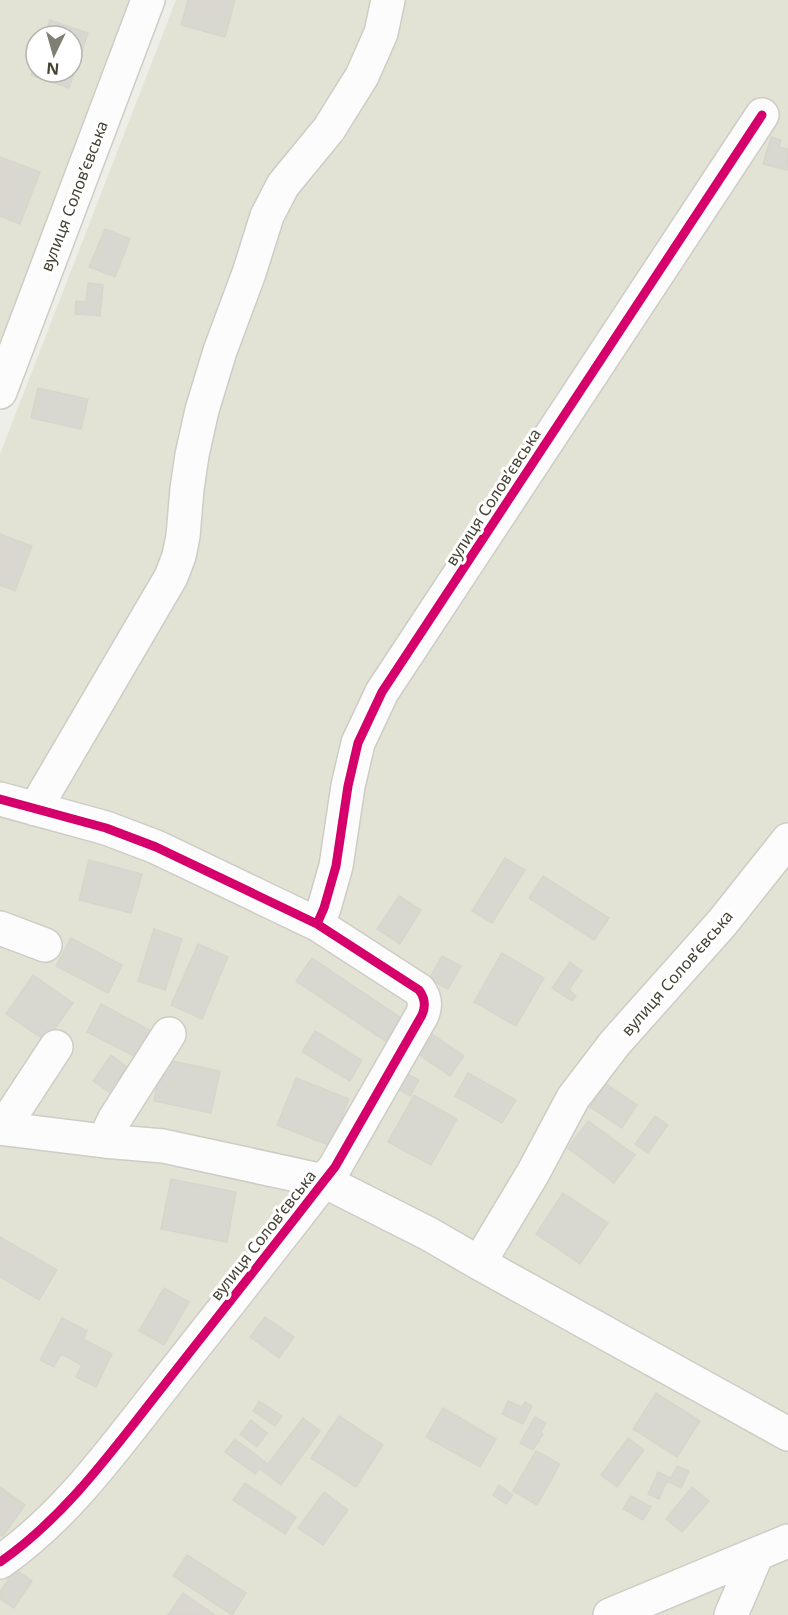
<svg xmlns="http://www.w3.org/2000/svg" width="788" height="1615" font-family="'Noto Sans',sans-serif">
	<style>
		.residential { fill: #e3e3d5; fill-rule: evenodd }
		.building { fill: #d8d7d0; stroke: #d7d6cd; stroke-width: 1.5 }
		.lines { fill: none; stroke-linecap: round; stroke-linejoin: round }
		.minor-casing { stroke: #cdccc5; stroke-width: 36 }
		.minor { stroke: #fcfcfc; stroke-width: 33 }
		.cycleway-casing { stroke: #fff; stroke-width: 13 }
		.cycleway { stroke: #d6006c; stroke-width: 9 }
		.labels { text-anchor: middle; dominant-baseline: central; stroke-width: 6; stroke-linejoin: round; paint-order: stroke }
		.street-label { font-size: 16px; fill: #454334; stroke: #fff }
	</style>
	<rect width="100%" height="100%" fill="#eeeee8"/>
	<path class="residential" d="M0,0H129L0,347ZM36,36H72V72H36Z
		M176,0H788V1615H0V454Z"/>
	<path class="building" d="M188,0H235L225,37L181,25Z
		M50,20L88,33L69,88L31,75L36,60V72H72V36H44Z
		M771,137L781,140L779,147L788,149L787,170L763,164Z
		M0,157L40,172L20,224L0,216Z
		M105,229L130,239L115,277L89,267Z
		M88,283L103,285L100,316L75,314L76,301L86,302Z
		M38,388L88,399L81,429L31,418Z
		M0,534L32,546L15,591L0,585Z
		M505,858L525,870L492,923L472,911Z
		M89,860L142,874L131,913L79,900Z
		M543,876L609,918L594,940L529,898Z
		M399,896L421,910L400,944L377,929Z
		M154,929L182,939L165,990L138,981Z
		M71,938L122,965L108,993L56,966Z
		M198,944L228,957L202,1019L171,1005Z
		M502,953L544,978L516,1026L474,1002Z
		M442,956L461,966L448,989L429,979Z
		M312,958L401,1018L385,1041L296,981Z
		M570,962L582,971L569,990L576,996L572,1001L552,988Z
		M33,975L73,1003L46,1041L6,1014Z
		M101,1004L150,1030L136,1057L87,1032Z
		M315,1031L362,1060L350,1081L302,1052Z
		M432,1034L464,1056L450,1076L418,1054Z
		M111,1055L127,1067L109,1092L93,1081Z
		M163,1059L220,1071L211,1113L154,1101Z
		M404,1072L419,1080L410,1096L396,1088Z
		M468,1073L516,1100L502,1123L455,1096Z
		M296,1078L349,1099L331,1146L277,1125Z
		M605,1083L637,1105L622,1128L590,1107Z
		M414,1095L457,1119L431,1165L388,1142Z
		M655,1116L668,1125L648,1153L635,1144Z
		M588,1121L635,1155L614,1183L568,1148Z
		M171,1179L236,1192L227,1242L161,1229Z
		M563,1193L608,1223L580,1264L536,1234Z
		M0,1237L57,1270L39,1300L0,1277Z
		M164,1288L189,1302L164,1345L139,1331Z
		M265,1317L294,1337L279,1358L250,1337Z
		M62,1318L87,1331L83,1339L112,1354L96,1387L76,1377L82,1365L61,1354L54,1367L40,1360Z
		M656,1393L700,1421L677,1457L633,1429Z
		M259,1401L282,1416L275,1426L253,1411Z
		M508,1401L522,1407L525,1402L532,1406L523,1424L502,1414Z
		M443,1408L496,1439L480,1467L426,1437Z
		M339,1416L383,1445L356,1487L311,1458Z
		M535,1417L546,1423L541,1432L543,1434L533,1450L520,1443Z
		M303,1418L320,1431L281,1485L259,1468L255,1474L225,1452L235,1439L268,1464Z
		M251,1420L267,1433L257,1447L240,1434Z
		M628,1438L644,1450L617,1487L601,1475Z
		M536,1451L560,1464L537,1505L513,1491Z
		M677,1466L689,1471L681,1488L667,1481L659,1499L648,1494L658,1472L671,1478Z
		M245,1483L296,1517L285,1534L233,1500Z
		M499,1485L513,1495L506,1504L493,1495Z
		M0,1487L25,1505L3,1536L0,1534Z
		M692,1487L709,1501L682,1532L666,1519Z
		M324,1492L348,1510L323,1545L298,1528Z
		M631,1496L651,1507L643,1520L623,1509Z
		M187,1555L246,1593L232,1615L173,1576Z
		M15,1569L32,1581L14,1608L0,1599V1592Z
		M183,1593L215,1615H168Z"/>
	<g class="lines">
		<g class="minor-casing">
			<path id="minor" d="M0,392L148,0
				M0,799L106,828L156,847L317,924L419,990C425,998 426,1006 422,1015L335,1167L324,1181C270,1251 215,1320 161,1389C112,1451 65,1517 0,1562
				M35,809L171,577L179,556L183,536L187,489L192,455L202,410L220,351L249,273L267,216L283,185L329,129L362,76L381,33L388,0
				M317,924L324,908L336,866L348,786L358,743L382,692L762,115
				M0,928L45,945
				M0,1128L104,1141L163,1146L324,1181L429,1234L479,1263L788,1434
				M3,1128L56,1047
				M104,1141L114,1120L169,1034
				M479,1263L533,1173L573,1098L615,1043L722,923L788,840
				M610,1615L788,1541
				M731,1615L757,1554"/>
		</g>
		<use href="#minor" class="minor"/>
		<g class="cycleway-casing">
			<path id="cycleway" d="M0,799L106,828L156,847L317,924L419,990C425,998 426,1006 422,1015L335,1167L324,1181C270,1251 215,1320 161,1389C112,1451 65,1517 0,1562
				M317,924L324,908L336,866L348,786L358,743L382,692L762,115"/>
		</g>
		<use href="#cycleway" class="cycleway"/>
	</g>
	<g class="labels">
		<g class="street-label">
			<text transform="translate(74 196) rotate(-69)">вулиця Соловʼєвська</text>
			<text transform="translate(493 497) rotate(-57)">вулиця Соловʼєвська</text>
			<text transform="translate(677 973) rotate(-49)">вулиця Соловʼєвська</text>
			<text transform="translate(263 1235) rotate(-52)">вулиця Соловʼєвська</text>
		</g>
	</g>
	<g transform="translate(54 54) rotate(185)"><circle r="28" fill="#ffffff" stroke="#b5b4ae" stroke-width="1.5"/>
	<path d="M0-4.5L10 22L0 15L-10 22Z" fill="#807f73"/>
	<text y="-9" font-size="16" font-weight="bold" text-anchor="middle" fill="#454334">N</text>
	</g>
</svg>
